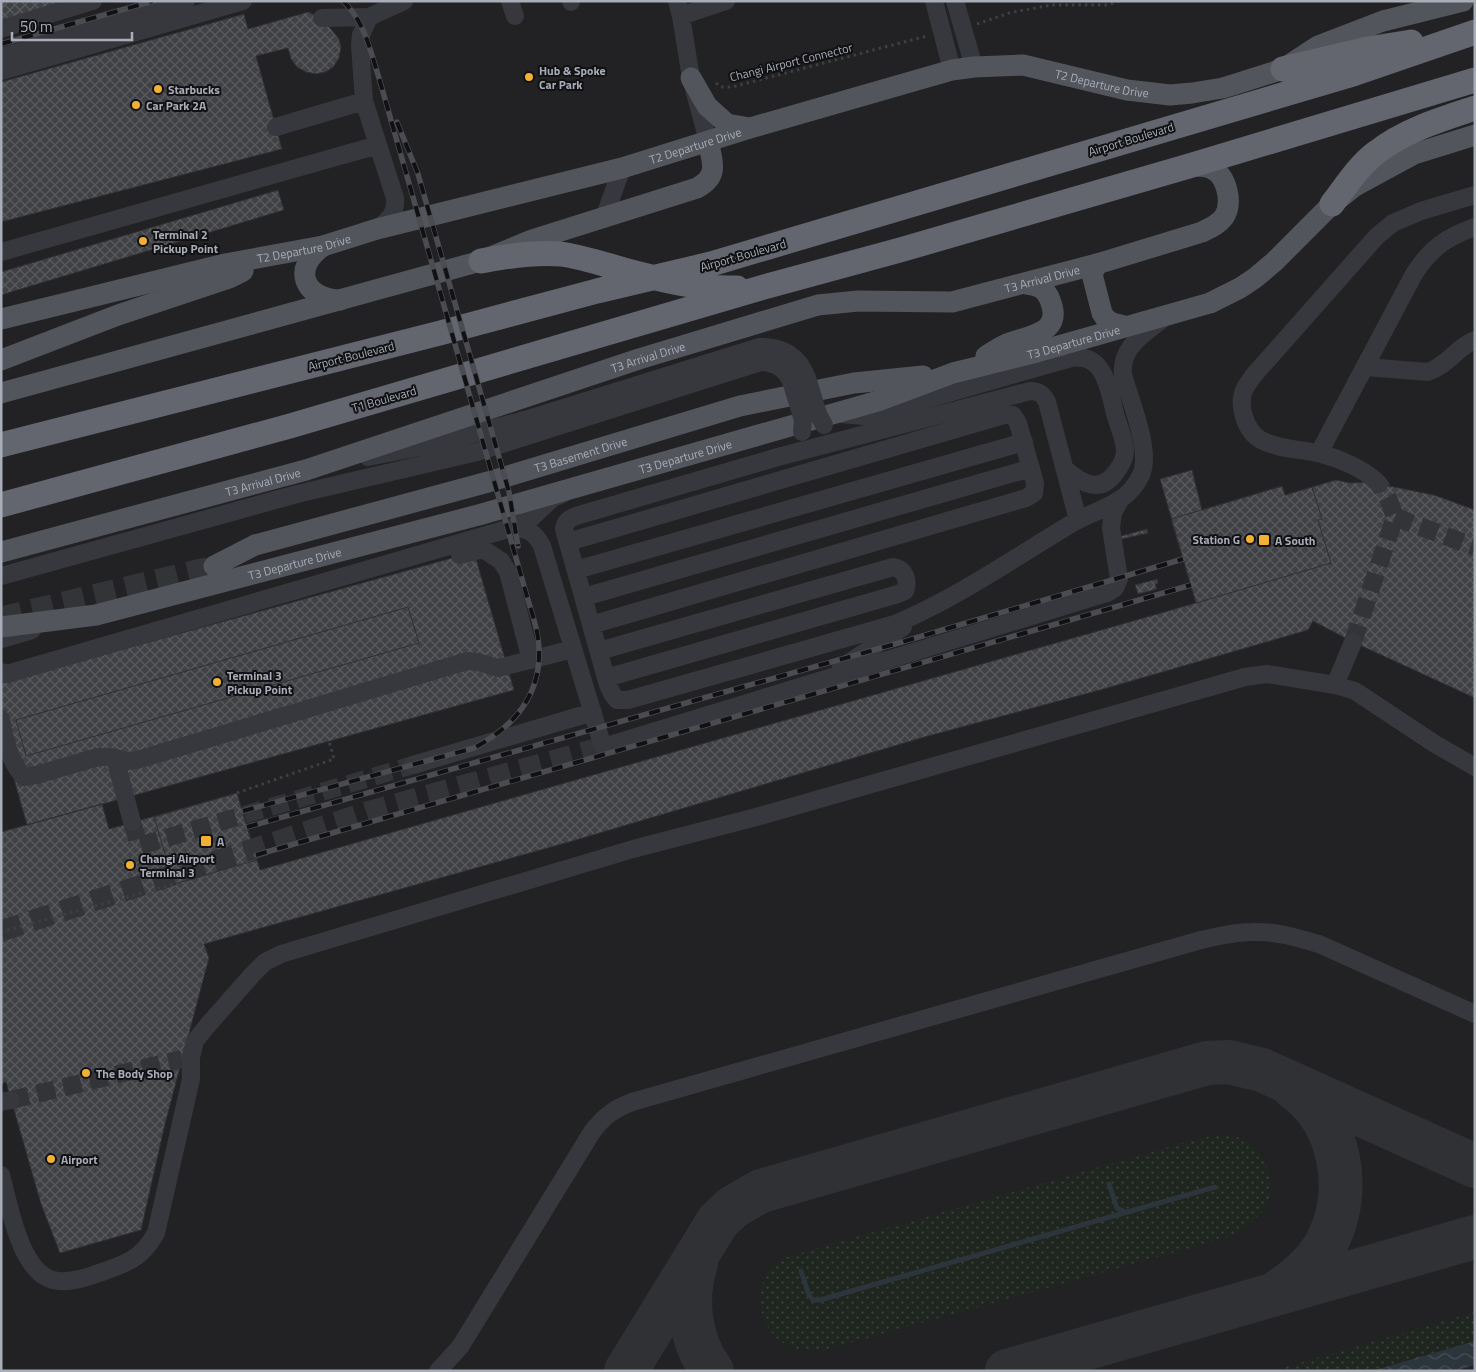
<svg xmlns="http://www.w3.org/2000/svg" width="1476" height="1372" font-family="'Titillium Web',sans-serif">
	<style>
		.built { fill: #222225 }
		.grass { fill: url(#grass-dots) }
		.water { fill: url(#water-waves) }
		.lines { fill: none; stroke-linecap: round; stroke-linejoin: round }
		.stream { stroke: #2c353c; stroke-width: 5 }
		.taxiway { stroke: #303135; stroke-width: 44 }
		.building { fill: url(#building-cross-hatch); stroke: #303034 }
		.minor-tunnel { stroke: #333438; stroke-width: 18; stroke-dasharray: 18 9; stroke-linecap: butt }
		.major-tunnel { stroke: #333438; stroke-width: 21; stroke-dasharray: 21 11; stroke-linecap: butt }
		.path { stroke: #3d3f44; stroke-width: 3; stroke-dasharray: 2.5 4; stroke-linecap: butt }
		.minor { stroke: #37383d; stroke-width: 18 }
		.major { stroke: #53555c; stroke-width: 21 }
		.highway { stroke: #63666e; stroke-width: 25 }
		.rail-casing { stroke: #4a4c52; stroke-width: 5.5 }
		.rail { stroke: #111113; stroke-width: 4; stroke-dasharray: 11; stroke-linecap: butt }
		.minor-bridge { stroke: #37383d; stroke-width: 18 }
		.poi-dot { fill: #f2b134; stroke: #111113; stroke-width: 2 }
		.labels { text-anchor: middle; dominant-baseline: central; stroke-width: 4; stroke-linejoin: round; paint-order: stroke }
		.street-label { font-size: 12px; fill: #a8adb8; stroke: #111113 }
		.poi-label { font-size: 12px; font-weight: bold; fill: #a8adb8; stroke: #111113; text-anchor: start }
	</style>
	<defs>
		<pattern id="grass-dots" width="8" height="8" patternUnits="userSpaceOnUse" patternTransform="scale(1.25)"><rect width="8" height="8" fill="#1e261f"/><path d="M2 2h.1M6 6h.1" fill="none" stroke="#3c433d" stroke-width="1.8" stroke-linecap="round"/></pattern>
		<pattern id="water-waves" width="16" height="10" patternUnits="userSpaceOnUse" patternTransform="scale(1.25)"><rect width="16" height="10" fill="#2c353c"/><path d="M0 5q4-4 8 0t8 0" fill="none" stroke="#485056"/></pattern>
		<pattern id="building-cross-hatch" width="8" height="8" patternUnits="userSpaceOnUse" patternTransform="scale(1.25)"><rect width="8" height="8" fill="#404145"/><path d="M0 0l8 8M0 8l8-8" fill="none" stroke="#595a5e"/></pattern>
	</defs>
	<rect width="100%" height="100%" fill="#161618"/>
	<path class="built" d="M1,1H1475V1371H1Z"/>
	<path class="grass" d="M1231,1135C1237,1137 1244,1139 1249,1143C1267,1157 1278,1186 1266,1207C1256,1222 1241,1230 1226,1238L817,1352C805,1350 793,1350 783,1343C758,1327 752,1286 774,1265C778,1261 783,1259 787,1257L1204,1137Z
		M1475,1312V1341L1372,1371H1272Z"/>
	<path class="water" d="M1475,1341V1365L1456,1371H1372Z"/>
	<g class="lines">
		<path class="stream" d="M1109,1184L1117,1208L1125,1212
			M801,1271L809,1295L813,1300H820L1215,1187"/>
		<path class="taxiway" d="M696,1263C685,1299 689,1340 712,1371
			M1279,1291C1298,1278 1319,1260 1329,1238C1352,1188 1341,1122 1294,1088
			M626,1371L718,1221L733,1207L761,1191L1207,1063L1229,1062L1262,1070L1475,1166
			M1007,1371L1475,1237"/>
	</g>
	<path class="building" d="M1,1H82L1,25Z
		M308,12L322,18L339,39L341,47L339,58L334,66L326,72L316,74L306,72L297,67L291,59L288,48L256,56L282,149L1,222V82L244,14L248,29Z
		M278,190L284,210L1,295V272Z
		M1192,470L1202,510L1282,486L1285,495L1336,480L1350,483L1374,482L1379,484L1434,495L1475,510V698L1353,642L1313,621L1308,630L1100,690L928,736L569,842L204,944L209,958L165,1124L141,1230L60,1253L41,1204L6,1082L1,1084V832L102,804L109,829L237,793L260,870L1196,603L1160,479Z
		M1282,486L1285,495L1312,487L1322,519L1318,520L1331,563L1196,603L1171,519Z
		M1147,529L1148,533L1122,539L1121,536Z
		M474,552L514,690L27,825L1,733V683Z
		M1157,579L1158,583L1155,584L1157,589L1138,594L1135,585Z
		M408,607L419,643L26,756L16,720Z
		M237,793L257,860L174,884L154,817Z"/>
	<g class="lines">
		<path class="minor-tunnel" d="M1395,517L1475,547
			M1353,642L1395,517L1388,498L1379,484
			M132,822L139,846L413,765
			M11,1100L182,1059"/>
		<path class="major-tunnel" d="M1,617L214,566
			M1,931L370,811L603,747"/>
		<path class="path" d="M977,24L1009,13L1051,5H1107L1120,1
			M716,83L721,87H732L927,36
			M237,793L334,759L329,741
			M1,932L174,884"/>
		<path class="minor" d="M510,1L515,16
			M571,1V2
			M677,1L681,16L691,78L708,141
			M934,1L952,70
			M955,1L974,67
			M681,16L726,1
			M322,18L369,17
			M1,29L93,1
			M1,57L186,1
			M1,71L243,1
			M276,127L364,101
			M604,218L622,168
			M377,229C389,220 396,214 395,198L364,101L360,45L361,35L369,17L404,1
			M1,252L378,145
			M1366,367L1428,372C1447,366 1457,347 1475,340
			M840,414L864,416L875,414L1071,358C1106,352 1109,392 1116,417C1119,426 1125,442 1125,451C1125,458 1120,467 1116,472C1100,495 1081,483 1064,468
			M1319,453L1414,274C1430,249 1446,237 1475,227
			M368,457L440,443L528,419L759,347C782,346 799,356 807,378
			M1379,484C1365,469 1338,458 1318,453C1299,449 1278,449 1261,440C1245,431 1237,404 1245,388C1247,384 1251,380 1253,376L1377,236L1393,223L1421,211L1475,195
			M1078,520L1047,402C1043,394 1039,391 1030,391L778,457L576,516C569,519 565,521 564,529L608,685L613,695L617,700H628L895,624C957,598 1014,558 1071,524C1086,515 1104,510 1119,500C1128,495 1137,484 1141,475C1152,451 1130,400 1123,375C1120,346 1145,334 1165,317
			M511,528L530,519L553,498L563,494
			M568,542L1004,415H1013L1018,423L1035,483L1034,493L1026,498L591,625
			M460,555L483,549L501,561L508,572L531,660
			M576,570L1024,442
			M1,576L297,494L477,452L761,362C777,363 786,369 792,384
			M584,597L1031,468
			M1,639L32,630
			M599,651L893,567C905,569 909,580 905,591L898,594L606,678
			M841,668L903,627
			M1,672L7,674L511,528C527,528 535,532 542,546L603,747L1107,593L1115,588L1119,579L1111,528L1113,513L1120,500
			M1335,685L1353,642
			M1,719C5,740 9,761 24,777L36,775L98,757H111L127,761L137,760L467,661L478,662L498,668L573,649
			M115,758L132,822
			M413,765L593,712
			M1,1102L11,1100
			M1,1175C9,1204 20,1272 53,1280C68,1284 88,1277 102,1272C128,1263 142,1258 156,1233L191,1079V1057L195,1041L207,1026L252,975L265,962L281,954L633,849L760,816L1245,677L1267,674L1335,685L1355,691L1435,744L1475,767
			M438,1371L460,1347L592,1132C604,1116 614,1109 632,1102L1201,940C1218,936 1235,932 1253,932C1275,931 1298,938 1319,944L1475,1014"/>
		<g class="major">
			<path d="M691,78L707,106L727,124L750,128"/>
			<path d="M323,246C291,268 304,299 340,300"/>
			<path d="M1097,264L1092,274L1102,313L1106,319L1112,323L1124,326"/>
			<path id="s1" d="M1,319L225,264L323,246L377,229L622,168L750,128L952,70L974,67L1023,65L1127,90L1170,95L1192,93L1223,88L1283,69L1318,46L1383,21L1463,1"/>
			<path d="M986,356C993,352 1000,347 1007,344C1029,335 1064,334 1050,300C1046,288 1037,285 1026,284"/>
			<path d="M1,360L118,315L229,278L243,271"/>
			<path d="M1,393L481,261L532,240L697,188C720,176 712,161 708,141"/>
			<path id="s2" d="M1,552L306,470L639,359L818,305L858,301L952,302L1097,264L1202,232C1210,228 1218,225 1224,217C1233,203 1227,176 1212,169C1205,165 1197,166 1189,166"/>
			<path id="s3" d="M214,566L255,545L488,482L740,406L854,383L923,376"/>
			<path id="s4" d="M1,627L96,615L482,514L878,401L953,373L1037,352L1210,303L1240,288L1255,278L1274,262L1332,204L1355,186L1414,154L1475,135"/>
		</g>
		<path class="highway" d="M1283,69L1368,49L1411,42
			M1332,204C1346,186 1359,165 1377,152C1405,130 1442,119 1475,108
			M481,261C507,256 534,252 561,254C582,257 603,264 624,270C661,280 698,289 737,288
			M1,445L440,333L597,291L711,264L1353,74L1475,32
			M1,505L290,426L764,287L900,250L1189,166L1475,80"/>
		<g class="rail-casing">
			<path id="rail" d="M1,44L153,1
				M397,122L418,174L509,492L518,546
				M243,811L474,748C517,725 545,690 538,638C536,623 530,608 526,593L379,78C370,50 365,22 343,1
				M247,827L902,642L1183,559
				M256,855L1191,585"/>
		</g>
		<use href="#rail" class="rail"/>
		<path class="minor-bridge" d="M807,378L818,414L824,425
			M792,384L803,420L802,432"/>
	</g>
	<g class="poi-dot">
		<circle cx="529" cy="77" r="5"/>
		<circle cx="158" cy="89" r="5"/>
		<circle cx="136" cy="105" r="5"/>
		<circle cx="143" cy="241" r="5"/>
		<circle cx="1250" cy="539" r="5"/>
		<rect x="1258" y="534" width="12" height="12" rx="2.5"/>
		<circle cx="217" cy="682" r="5"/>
		<rect x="200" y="835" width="12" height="12" rx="2.5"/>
		<circle cx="130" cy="865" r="5"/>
		<circle cx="86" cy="1073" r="5"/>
		<circle cx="51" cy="1159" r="5"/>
	</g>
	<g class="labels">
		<g class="street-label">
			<text transform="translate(791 62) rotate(-14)">Changi Airport Connector</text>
			<text stroke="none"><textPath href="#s1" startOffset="1136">T2 Departure Drive</textPath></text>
			<text transform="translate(1131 139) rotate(-17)">Airport Boulevard</text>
			<text stroke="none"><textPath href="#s1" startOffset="716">T2 Departure Drive</textPath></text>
			<text stroke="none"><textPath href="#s1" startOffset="311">T2 Departure Drive</textPath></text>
			<text transform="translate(743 255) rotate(-16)">Airport Boulevard</text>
			<text stroke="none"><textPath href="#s2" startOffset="1081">T3 Arrival Drive</textPath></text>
			<text stroke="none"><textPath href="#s4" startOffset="1111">T3 Departure Drive</textPath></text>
			<text transform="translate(351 356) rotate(-14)">Airport Boulevard</text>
			<text stroke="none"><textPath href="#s2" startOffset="676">T3 Arrival Drive</textPath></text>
			<text transform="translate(384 399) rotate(-16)">T1 Boulevard</text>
			<text stroke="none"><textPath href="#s3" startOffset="384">T3 Basement Drive</textPath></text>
			<text stroke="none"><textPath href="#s4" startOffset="706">T3 Departure Drive</textPath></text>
			<text stroke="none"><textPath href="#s2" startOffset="271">T3 Arrival Drive</textPath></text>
			<text stroke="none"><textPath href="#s4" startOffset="301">T3 Departure Drive</textPath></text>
		</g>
		<g class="poi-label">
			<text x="539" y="70">Hub &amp; Spoke<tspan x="539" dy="14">Car Park</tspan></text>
			<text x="168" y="89">Starbucks</text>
			<text x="146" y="105">Car Park 2A</text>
			<text x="153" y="234">Terminal 2<tspan x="153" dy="14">Pickup Point</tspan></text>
			<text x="1240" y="539" text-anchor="end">Station G</text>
			<text x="1275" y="540">A South</text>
			<text x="227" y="675">Terminal 3<tspan x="227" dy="14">Pickup Point</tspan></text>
			<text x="217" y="841">A</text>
			<text x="140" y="858">Changi Airport<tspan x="140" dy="14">Terminal 3</tspan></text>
			<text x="96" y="1073">The Body Shop</text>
			<text x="61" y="1159">Airport</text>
		</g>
	</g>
	<rect width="1476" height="1372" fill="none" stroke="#a8adb8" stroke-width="5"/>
	<path d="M12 32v8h120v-8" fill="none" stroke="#a8adb8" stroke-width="2.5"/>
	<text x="20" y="32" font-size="15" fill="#a8adb8" stroke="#111113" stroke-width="4" paint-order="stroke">50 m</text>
</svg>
